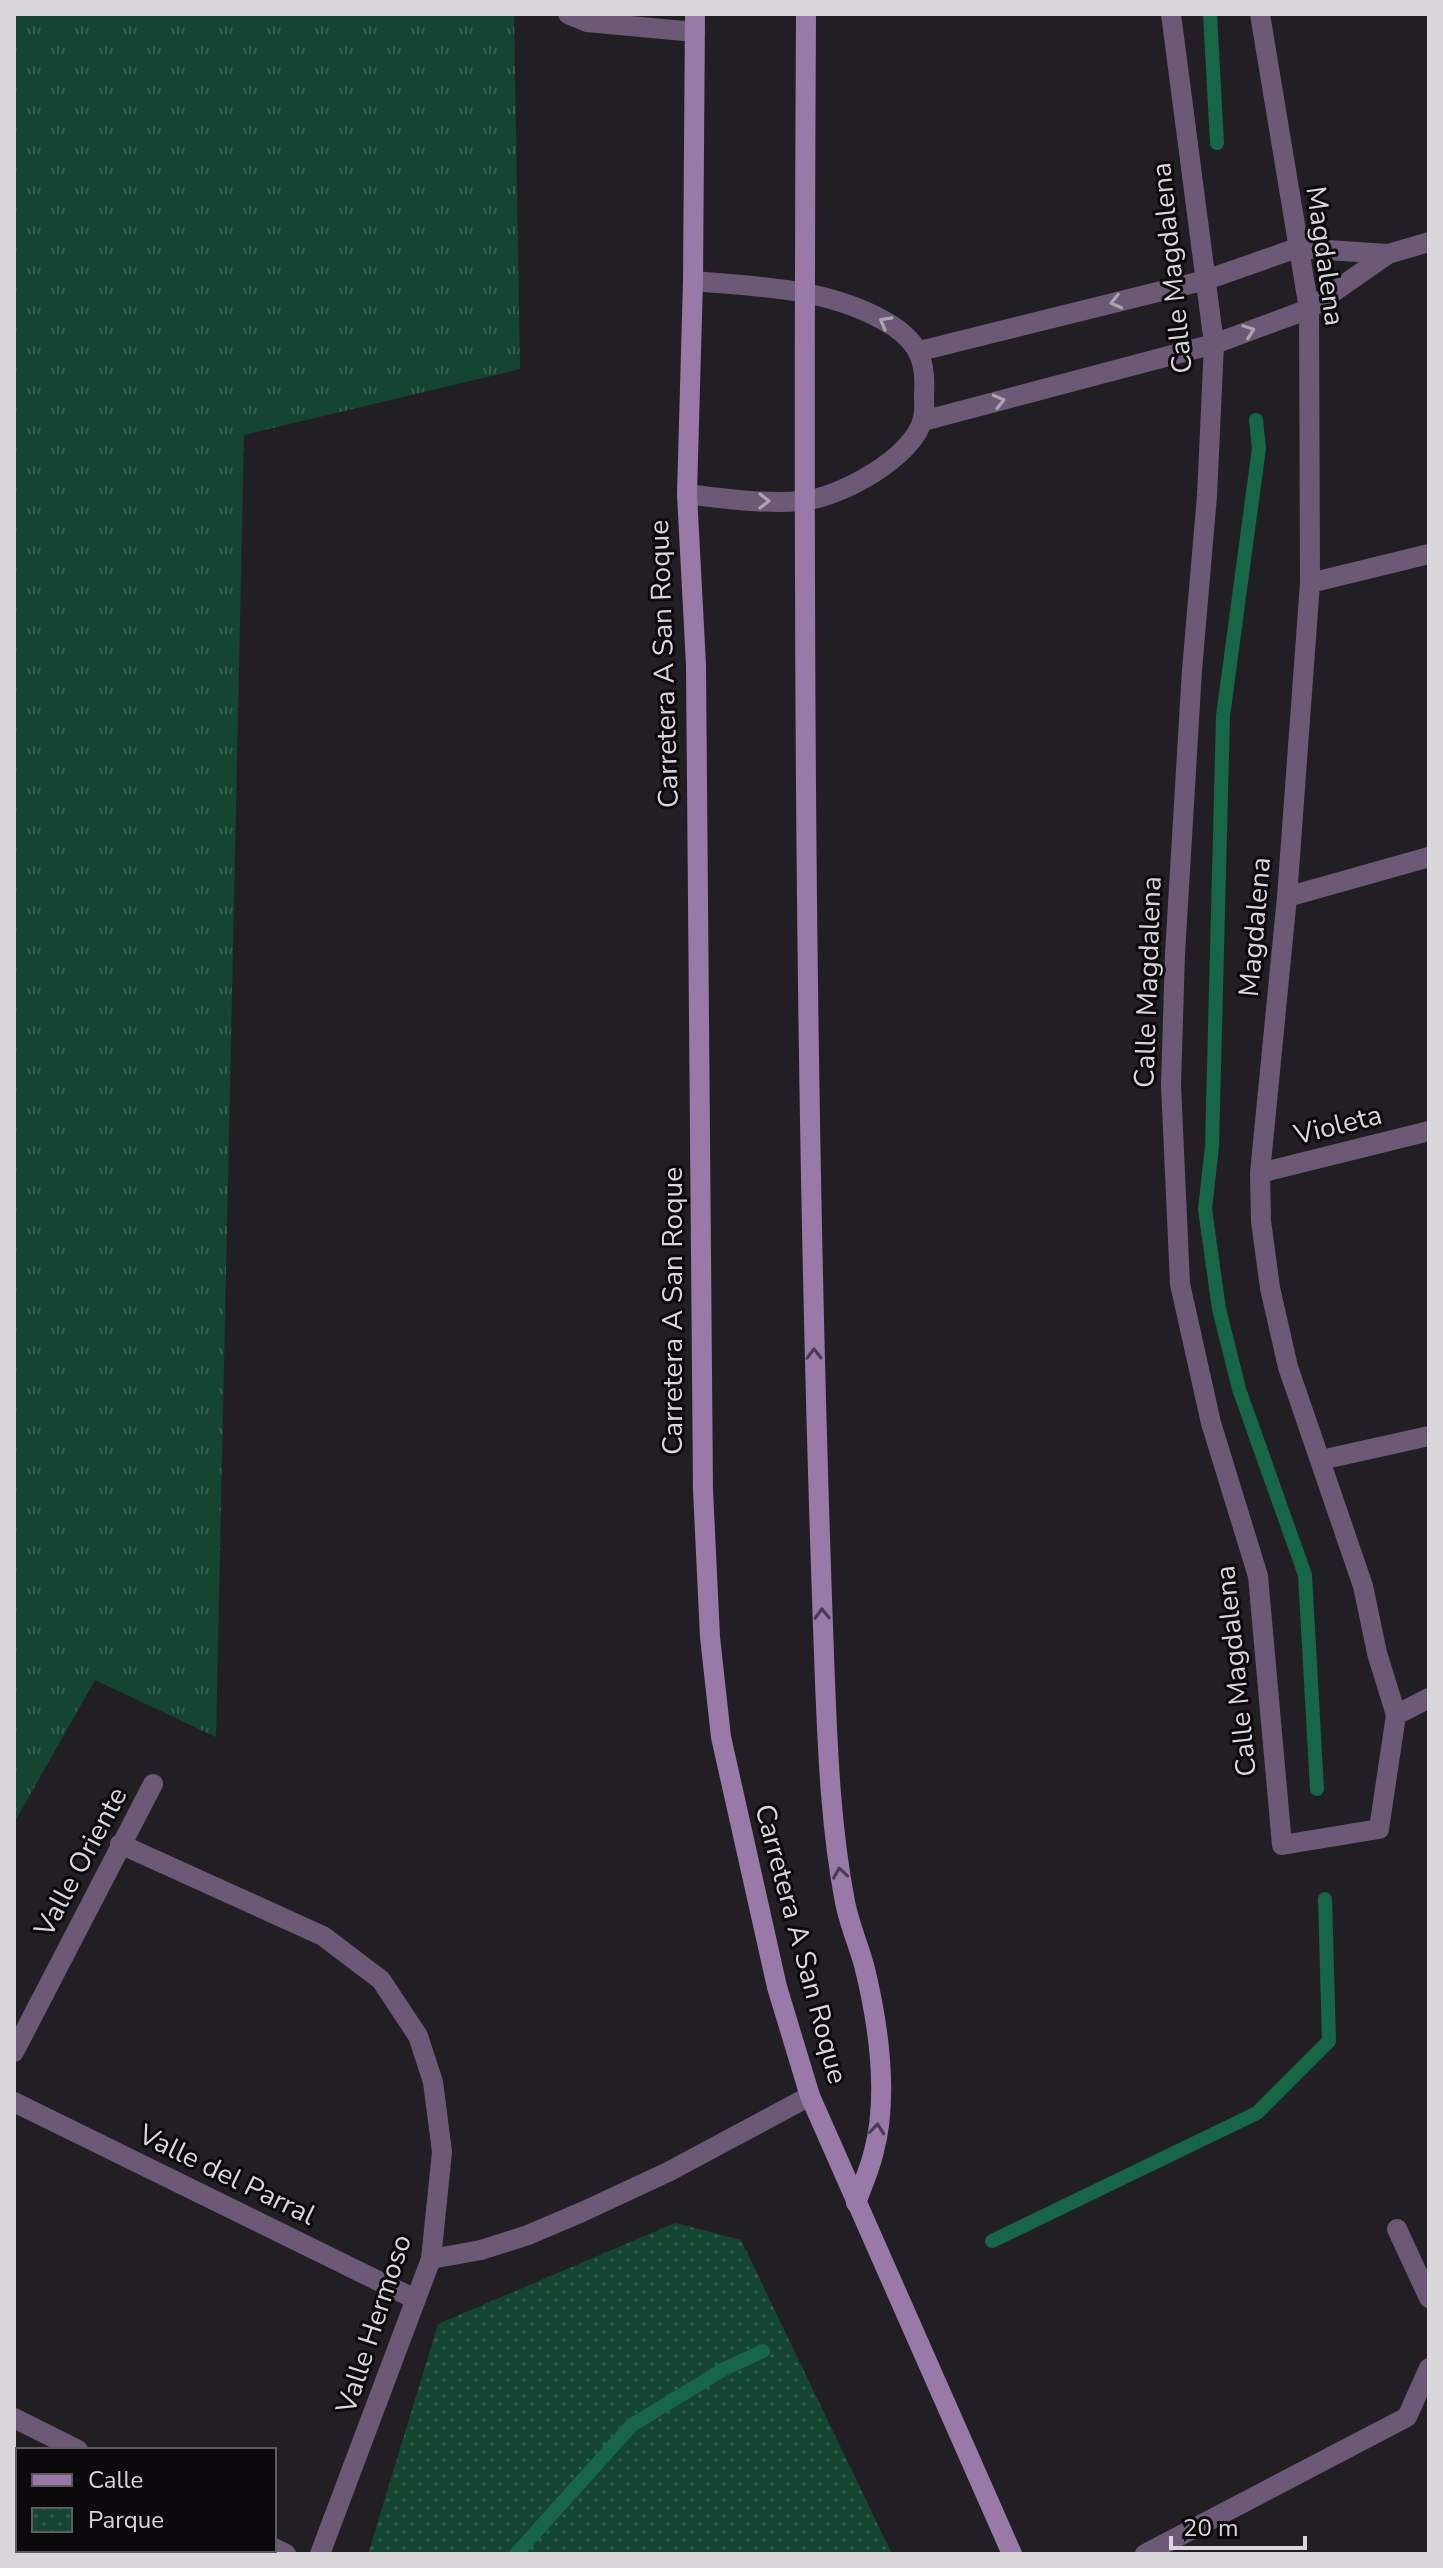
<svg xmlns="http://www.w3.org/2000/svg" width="1443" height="2568" font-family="'Nunito Sans',sans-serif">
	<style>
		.grass { fill: url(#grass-tufts) }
		.park { fill: url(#park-dots) }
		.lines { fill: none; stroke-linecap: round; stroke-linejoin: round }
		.stream { stroke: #176647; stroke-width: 14 }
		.lane { stroke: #6c5976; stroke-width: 20 }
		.street { stroke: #6c5976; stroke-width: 20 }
		.secondary { stroke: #9879a7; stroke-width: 20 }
		.oneway { stroke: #ada4b2 }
		.oneway2 { stroke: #4a3b52 }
		.labels { text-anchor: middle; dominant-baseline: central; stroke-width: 6; stroke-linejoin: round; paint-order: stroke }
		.street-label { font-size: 28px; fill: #d9d6da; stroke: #0b090c }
	</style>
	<defs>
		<pattern id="grass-tufts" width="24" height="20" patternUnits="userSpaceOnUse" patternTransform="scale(2)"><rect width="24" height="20" fill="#134531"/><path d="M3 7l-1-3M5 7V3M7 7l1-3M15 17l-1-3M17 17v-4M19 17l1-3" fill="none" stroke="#355f4e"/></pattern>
		<pattern id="park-dots" width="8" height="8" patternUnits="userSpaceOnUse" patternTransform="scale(2)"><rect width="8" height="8" fill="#134531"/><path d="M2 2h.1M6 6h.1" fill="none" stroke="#355f4e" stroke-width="1.8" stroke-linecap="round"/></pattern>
	</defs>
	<rect width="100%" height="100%" fill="#221f24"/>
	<path class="grass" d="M14,14H514L520,369L244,435L216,1737L95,1680L14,1823Z"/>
	<path class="park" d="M675,2223L741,2240L892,2554H368L438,2324Z"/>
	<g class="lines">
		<path class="stream" d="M1210,14L1217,143
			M1256,420L1259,448L1223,716L1212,1146L1205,1209L1219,1309L1239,1389L1305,1575L1317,1789
			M992,2241L1257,2113L1329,2041L1325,1899
			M516,2554L632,2425L724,2369L763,2351"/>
		<path class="lane" d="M568,14L587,22L695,32
			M1397,2229L1429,2298
			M1145,2554L1407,2417L1429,2368"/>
		<path class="street" d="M1171,14L1214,344L1207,496L1192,670L1175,954L1171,1085L1180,1284L1211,1423L1258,1576L1282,1845L1379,1829L1396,1715L1377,1653L1363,1586L1288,1367L1270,1288L1261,1221L1260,1173L1287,897L1310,583L1309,309L1260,14
			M920,351L1206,280L1297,248L1388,254
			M923,421L1214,344L1309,309L1388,254L1429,242
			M687,494C725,499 764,504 802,501C839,498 915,457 923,418C925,411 924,402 924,394C926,363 920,344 893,326C833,288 762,287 693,281
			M1310,583L1429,554
			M1287,897L1429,857
			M1260,1173L1429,1131
			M1321,1460L1429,1436
			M1396,1715L1429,1698
			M120,1844L323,1936L381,1980L418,2036L433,2082L442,2152L431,2259L320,2554
			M14,2052L153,1784
			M14,2102L415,2299
			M431,2259L481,2250L528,2235L582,2212L668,2172L810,2096
			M14,2418L78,2450
			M274,2548L286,2554"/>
		<path class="secondary" d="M695,14L693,281L687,494L696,665L703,1490L710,1637L721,1737L777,1987L810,2096L1012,2554
			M806,14C803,570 804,1126 825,1682C828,1756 831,1829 845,1902C849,1923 858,1944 864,1965C878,2021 889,2095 874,2151C870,2169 862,2186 856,2203"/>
	</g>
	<defs><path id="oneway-chevron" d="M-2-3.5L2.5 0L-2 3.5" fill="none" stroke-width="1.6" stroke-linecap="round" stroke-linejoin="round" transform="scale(2)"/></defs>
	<g class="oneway">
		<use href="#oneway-chevron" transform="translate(1116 302) rotate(166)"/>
		<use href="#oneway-chevron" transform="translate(885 322) rotate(-151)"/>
		<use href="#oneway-chevron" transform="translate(1249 331) rotate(-20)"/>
		<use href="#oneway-chevron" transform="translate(999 401) rotate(-15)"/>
		<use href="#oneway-chevron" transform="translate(764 501)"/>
	</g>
	<g class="oneway2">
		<use href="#oneway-chevron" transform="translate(814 1354) rotate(-91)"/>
		<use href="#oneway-chevron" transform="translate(822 1614) rotate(-92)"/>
		<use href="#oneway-chevron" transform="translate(840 1873) rotate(-99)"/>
		<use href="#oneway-chevron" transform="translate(877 2129) rotate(-84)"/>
	</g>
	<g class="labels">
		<g class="street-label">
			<text transform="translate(1325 256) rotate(82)">Magdalena</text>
			<text transform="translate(1172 268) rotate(-96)">Calle Magdalena</text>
			<text transform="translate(664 664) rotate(-92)">Carretera A San Roque</text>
			<text transform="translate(1255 927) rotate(-85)">Magdalena</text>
			<text transform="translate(1148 982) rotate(-88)">Calle Magdalena</text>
			<text transform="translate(1338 1125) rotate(-14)">Violeta</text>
			<text transform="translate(673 1311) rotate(-90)">Carretera A San Roque</text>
			<text transform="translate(1236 1671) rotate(-96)">Calle Magdalena</text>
			<text transform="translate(81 1862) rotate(-62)">Valle Oriente</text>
			<text transform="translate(801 1944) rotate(75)">Carretera A San Roque</text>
			<text transform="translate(227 2175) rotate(26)">Valle del Parral</text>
			<text transform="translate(374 2324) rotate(-72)">Valle Hermoso</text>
		</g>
	</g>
	<rect width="1443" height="2568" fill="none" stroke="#d9d6da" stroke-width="32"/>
	<rect x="16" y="2448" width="260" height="104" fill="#0b090c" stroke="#5d5b5e" stroke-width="2"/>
	<rect x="32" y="2474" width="40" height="12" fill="#9879a7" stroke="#5d5b5e" stroke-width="2"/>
	<text x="88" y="2488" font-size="24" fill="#d9d6da">Calle</text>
	<rect x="32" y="2508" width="40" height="24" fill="url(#park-dots)" stroke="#5d5b5e" stroke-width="2"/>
	<text x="88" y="2528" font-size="24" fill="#d9d6da">Parque</text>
	<path d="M1171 2536v12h134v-12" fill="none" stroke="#d9d6da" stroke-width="4"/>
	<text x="1183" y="2536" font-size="24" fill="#d9d6da" stroke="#0b090c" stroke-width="6" paint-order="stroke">20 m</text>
</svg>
